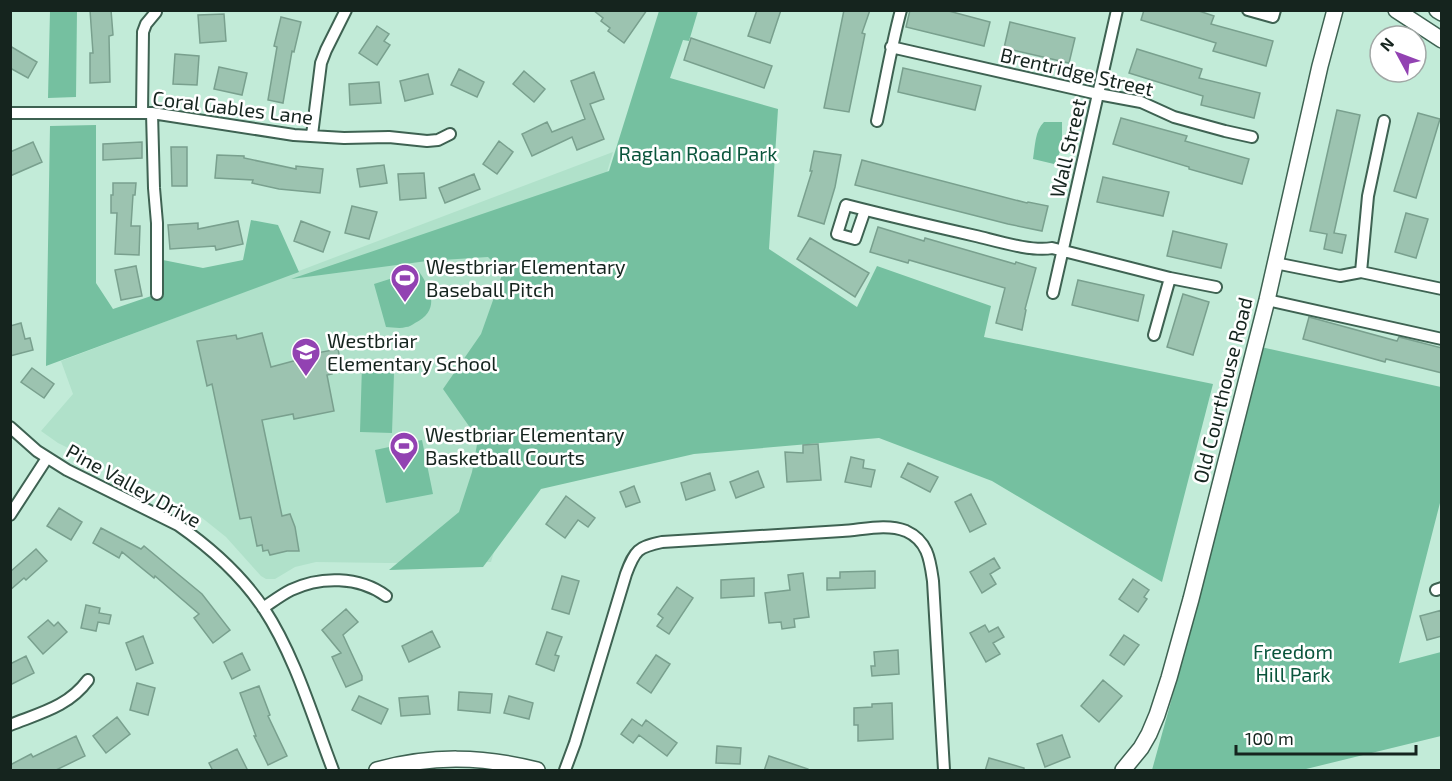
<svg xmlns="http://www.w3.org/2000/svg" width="1452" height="781" font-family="'Exo 2',sans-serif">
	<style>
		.built { fill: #b0e1ca }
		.green { fill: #75c0a0 }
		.building { fill: #9cc3b0; stroke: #79a08e; stroke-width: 1.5 }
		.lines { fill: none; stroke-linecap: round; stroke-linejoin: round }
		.street-casing { stroke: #3e6252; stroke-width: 14 }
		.secondary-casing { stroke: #3e6252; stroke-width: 18 }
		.street { stroke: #fff; stroke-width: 10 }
		.secondary { stroke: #fff; stroke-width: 15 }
		.labels { text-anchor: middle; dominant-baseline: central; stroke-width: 5; stroke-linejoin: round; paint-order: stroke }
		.street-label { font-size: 20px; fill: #15241e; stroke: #fff }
		.park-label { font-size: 20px; fill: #0a553c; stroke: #fff }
		.poi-label { font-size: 20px; fill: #15241e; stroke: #fff; text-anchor: start }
	</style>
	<rect width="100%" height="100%" fill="#c2ebd8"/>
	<path class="built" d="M613,152L491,562L388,563L316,562L295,567L275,579H266L261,576L226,537L201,517L161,494L58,443L41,431L73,394L61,361Z"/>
	<path class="green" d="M50,11H77L76,97L48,98Z
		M659,11H698L689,41L683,40L670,78L778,109L769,249L857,307L877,266L991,306L984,337L1213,384L1162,582L992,481L879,438L694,454L541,489L483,567L389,570L459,512L472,472L478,439L443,389L481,334L503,272L488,257L427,261L291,279L609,171Z
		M1044,122H1062C1062,138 1063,151 1054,164L1033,159C1035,147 1035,130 1044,122Z
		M96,125V283L113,309L157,294L158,259L203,268L243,260L251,220L278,225L299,272L46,366L50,126Z
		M418,270C431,289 441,310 415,323C412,325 409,327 406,327C400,329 392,327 386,327L374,284Z
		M1261,347L1441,387V499L1399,663L1441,652V736L1302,770H1152L1198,604Z
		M362,365L387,366L394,373L392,433L360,432Z
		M422,440L433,494L386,503L375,450Z"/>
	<path class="building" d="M90,10H111L113,35L109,36L110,82L90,83V53H93Z
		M593,10H647L624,43L608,31L610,28L601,21L603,18Z
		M757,10H781L770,43L748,36Z
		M844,10H870L862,33L865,34L849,112L824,108Z
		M910,10H945L990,22L984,46L906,27Z
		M1144,10H1196L1214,16L1211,24L1273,41L1266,66L1213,51L1216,43L1141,20Z
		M224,14L226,41L200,43L198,15Z
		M281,17L301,22L294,52L292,51L283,103L268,100L277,47L274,46Z
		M1010,22L1075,38L1069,63L1004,48Z
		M377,26L389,34L384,41L390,45L377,65L359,53Z
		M691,38L772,66L764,88L684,60Z
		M10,46L37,62L28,78L10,68Z
		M1137,49L1202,69L1199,78L1260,93L1254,118L1201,105L1203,96L1129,73Z
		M175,54L199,56L197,85L173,84Z
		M219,67L247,73L242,95L214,89Z
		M903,68L981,86L975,110L898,92Z
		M459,69L484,82L477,97L451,85Z
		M524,71L545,89L534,102L513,84Z
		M594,72L604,99L590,104L604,139L577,150L572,137L532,156L522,134L547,122L552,132L585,119L571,81Z
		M428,74L433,94L405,101L400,81Z
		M379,82L381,103L350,105L349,84Z
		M1337,110L1360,115L1334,233L1346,235L1342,253L1324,249L1327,234L1310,231Z
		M1418,113L1440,119L1416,198L1394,191Z
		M1121,118L1187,136L1185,141L1249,159L1242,184L1189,169V167L1113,144Z
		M499,141L513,152L497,174L483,164Z
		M33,142L42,162L10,176V152Z
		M142,142V158L103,160V144Z
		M171,147H187V186H172Z
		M814,151L841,155L835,187L824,224L798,216L812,171H810Z
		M217,155L244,156V158L296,169V166L323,169L320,193L279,189L252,183L253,180L215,178Z
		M862,160L1027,203L1028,202L1048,206L1042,231L1008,224L855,185Z
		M384,165L387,183L360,187L357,169Z
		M424,173L426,198L400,200L398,174Z
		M474,174L480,189L445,203L439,188Z
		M1103,177L1169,192L1163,216L1097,202Z
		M113,183H136L135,195H133L131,226H140L139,255L115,254L117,213H111V195H113Z
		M352,206L377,212L369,239L345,233Z
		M1406,213L1428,219L1416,258L1395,252Z
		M238,221L243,244L216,250L215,246L170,249L168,225L198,223V229Z
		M301,221L330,232L323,252L294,241Z
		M878,227L924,241L925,238L1015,264L1016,262L1036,268L1025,309L1026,310L1022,330L996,323L1005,288L909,260L908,263L870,252Z
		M1173,231L1227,244L1221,268L1167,256Z
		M810,238L869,273L855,297L797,259Z
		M136,266L142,296L121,300L115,270Z
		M1078,280L1144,295L1138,321L1072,305Z
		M1183,294L1209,302L1193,355L1167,347Z
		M1309,317L1397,341L1399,337L1442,348V373L1386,359L1385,362L1303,339Z
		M21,323L25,339L30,338L33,350L10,356V326Z
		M262,333L271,367L301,359L300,356L338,349L341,364L330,366L332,374L327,375L334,411L294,419L293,414L262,420L282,516L290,514L295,527L299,551H287L270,555L268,550L263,551L262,545L257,546L251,517L240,519L212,384L207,386L197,341L236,335L237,339Z
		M32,368L54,384L44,398L21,382Z
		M818,444L821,480L787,482L785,452L803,453V445Z
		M851,457L864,460L863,468L875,470L871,487L845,482Z
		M908,463L938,477L930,492L901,477Z
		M758,471L764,487L736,498L730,482Z
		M710,473L715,490L686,500L681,483Z
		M634,486L640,502L626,507L620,492Z
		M971,494L986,524L970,532L955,502Z
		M566,496L595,518L588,527L578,520L565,538L546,524Z
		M59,508L82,522L71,540L47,526Z
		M101,528L141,549L144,546L202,594L230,630L213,643L194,618L199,614L155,576L154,578L122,552L119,558L93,543Z
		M36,549L47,561L26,580L24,578L10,590V572Z
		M994,558L1000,568L990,574L996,584L982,593L970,572Z
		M875,571V588L827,590V578H840V572Z
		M803,573L809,617L794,619L795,627L782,629L781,622L769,623L765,593L790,590L788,575Z
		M562,576L579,581L569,614L552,609Z
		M754,578V596L721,598V580Z
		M1133,579L1149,590L1144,597L1147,599L1138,612L1119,599Z
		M677,587L693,598L669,634L657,626L663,618L658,614Z
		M86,605L100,608L99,613L111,615L109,624L98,622L96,631L81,628Z
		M346,609L358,622L343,635L362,676V680L346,687L332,657L341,653L322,630Z
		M1442,610V636L1427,640L1420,616Z
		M48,620L54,626L58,622L67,632L43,654L28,637Z
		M985,625L989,632L998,627L1004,637L993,643L1000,654L986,662L970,633Z
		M432,631L440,647L409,662L402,646Z
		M547,632L562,637L555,655L559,656L554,671L536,664Z
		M1124,635L1139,645L1124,665L1110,655Z
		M143,636L153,663L136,670L126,643Z
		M898,650L899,674L872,676L871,666H875L874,652Z
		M242,653L250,670L232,679L224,662Z
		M656,655L670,664L651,693L637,683Z
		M26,656L34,673L10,685V664Z
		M1103,680L1122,696L1099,722L1081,706Z
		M137,683L155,688L148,715L130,710Z
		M259,686L270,715L268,716L287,756L268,765L254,736H256L240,693Z
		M459,692L492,694L490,713L458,710Z
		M359,696L388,709L381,724L352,710Z
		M428,696L430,714L401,716L399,698Z
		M509,696L533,703L529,719L504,713Z
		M892,703L893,739L858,741V725H854V708L872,707V704Z
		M117,717L130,734L106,753L93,736Z
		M632,719L642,726L646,720L677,743L667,756L639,735L633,743L621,734Z
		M1062,735L1070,757L1045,767L1037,744Z
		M76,736L85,756L54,771H10V765L31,754L33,757Z
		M717,746L741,748L740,764L716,763Z
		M237,749L248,771H213L209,763Z
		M769,756L808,769V771H764Z
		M989,758L1024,768V771H985Z"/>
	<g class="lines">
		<g class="street-casing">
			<path id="street" d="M1248,10L1273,17L1275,10
				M891,47L1098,94L1141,102L1174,117L1225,131L1252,137
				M10,113H152L294,135L344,138L389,137L427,141L438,140L450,134
				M142,113L143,32L146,24L156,12
				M152,113L154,188L157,223V294
				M877,121C885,84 891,47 901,10
				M312,135L321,63L326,50L346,10
				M865,210L855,239L837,234L846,205C889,216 932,226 976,236C997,241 1032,252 1052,248L1170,278L1154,335
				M1275,263L1340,276L1361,272L1442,289
				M1361,272L1368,196L1384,121
				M1170,278L1216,287
				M1053,293L1117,10
				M1267,300L1442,339
				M10,427L37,451L67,470L178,525C211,548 242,576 264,609C295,656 313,718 333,770
				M10,515L47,458
				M1436,590L1442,588
				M263,608C272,602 281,595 291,590C320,576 359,576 386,596
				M10,725C40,713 68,707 88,680
				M565,770L575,743L626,574C635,550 638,547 662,542C722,538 782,535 842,531C862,530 886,523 906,531C928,541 930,560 933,581L944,770"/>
		</g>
		<g class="secondary-casing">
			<path id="secondary" d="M1396,10L1442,40
				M1437,10L1442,13
				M377,770C432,755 482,756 537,770
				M1123,770L1141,748L1149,734L1157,715L1169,678L1191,599L1267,300L1320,66L1335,10"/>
		</g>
		<use href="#street" class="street"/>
		<use href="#secondary" class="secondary"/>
	</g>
	<defs>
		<g id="stadium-pin" transform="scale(1.5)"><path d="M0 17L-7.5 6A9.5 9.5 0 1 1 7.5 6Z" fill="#9242b2" stroke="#fff"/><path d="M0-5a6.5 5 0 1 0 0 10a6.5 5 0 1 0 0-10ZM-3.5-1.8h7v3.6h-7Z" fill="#fff"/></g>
		<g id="school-pin" transform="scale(1.5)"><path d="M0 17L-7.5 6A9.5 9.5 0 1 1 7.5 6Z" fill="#9242b2" stroke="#fff"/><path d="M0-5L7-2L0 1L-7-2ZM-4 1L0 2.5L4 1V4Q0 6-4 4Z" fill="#fff"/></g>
	</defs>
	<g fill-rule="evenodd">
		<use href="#stadium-pin" x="405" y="278"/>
		<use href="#school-pin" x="306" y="352"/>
		<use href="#stadium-pin" x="404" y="446"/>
	</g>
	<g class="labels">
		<g class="street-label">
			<text transform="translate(1077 71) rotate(13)">Brentridge Street</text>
			<text transform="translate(233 107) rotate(7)">Coral Gables Lane</text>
			<text transform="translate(1067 148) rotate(-77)">Wall Street</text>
			<text transform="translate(1222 390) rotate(-76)">Old Courthouse Road</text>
			<text transform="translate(134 485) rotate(29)">Pine Valley Drive</text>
		</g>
		<g class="park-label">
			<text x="698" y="153">Raglan Road Park</text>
			<text x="1293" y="651">Freedom<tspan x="1293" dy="23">Hill Park</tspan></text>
		</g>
		<g class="poi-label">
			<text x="426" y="266">Westbriar Elementary<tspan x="426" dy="23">Baseball Pitch</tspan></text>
			<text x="327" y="340">Westbriar<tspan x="327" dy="23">Elementary School</tspan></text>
			<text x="425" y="434">Westbriar Elementary<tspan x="425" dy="23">Basketball Courts</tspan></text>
		</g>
	</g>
	<rect width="1452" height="781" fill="none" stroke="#15241e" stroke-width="24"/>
	<g transform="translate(1398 54) rotate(311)"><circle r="28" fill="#ffffff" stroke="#a1a7a5" stroke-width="1.5"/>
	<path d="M0-4.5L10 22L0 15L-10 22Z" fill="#9242b2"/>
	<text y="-9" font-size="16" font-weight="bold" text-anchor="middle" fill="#15241e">N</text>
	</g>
	<path d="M1236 745v9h180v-9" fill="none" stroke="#15241e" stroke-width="3"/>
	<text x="1245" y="745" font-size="18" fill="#15241e" stroke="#ffffff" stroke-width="4.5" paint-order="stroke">100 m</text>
</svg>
